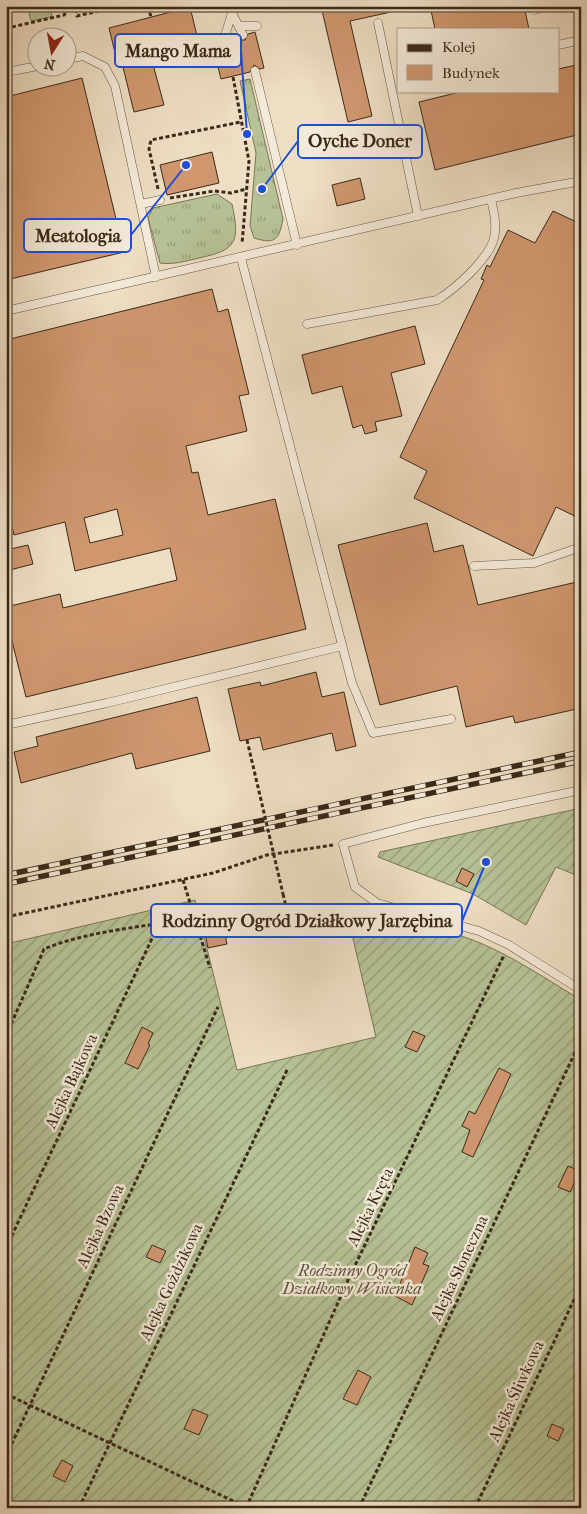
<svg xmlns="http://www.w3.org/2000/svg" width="587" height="1514" font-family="'IM FELL French Canon',serif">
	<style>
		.grass { fill: url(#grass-tufts); stroke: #787657 }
		.garden { fill: url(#garden-furrows); stroke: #787657 }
		.building { fill: #d0976f; stroke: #3a2918; fill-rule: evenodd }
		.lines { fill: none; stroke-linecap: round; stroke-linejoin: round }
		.lane-casing { stroke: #675643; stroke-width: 9 }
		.path { stroke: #3a2918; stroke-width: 3; stroke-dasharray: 4 2.5; stroke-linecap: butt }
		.lane { stroke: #f4ead9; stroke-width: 8 }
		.rail-casing { stroke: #3a2918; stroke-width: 5.5 }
		.rail { stroke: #f4ead9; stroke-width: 4; stroke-dasharray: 11; stroke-linecap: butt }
		.path-bridge { stroke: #3a2918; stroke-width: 3; stroke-dasharray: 4 2.5; stroke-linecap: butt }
		.labels { text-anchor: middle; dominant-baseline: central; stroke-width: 5; stroke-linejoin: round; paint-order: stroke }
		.street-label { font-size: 16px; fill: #3a2918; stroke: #f4ead9 }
		.park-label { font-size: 16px; font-style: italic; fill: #594f38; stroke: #f4ead9 }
		.leader { fill: none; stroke: #1d4ed8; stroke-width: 2 }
		.callout-dot { fill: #1d4ed8; stroke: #f4ead9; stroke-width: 2 }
		.callout { fill: #f4ead9; stroke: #1d4ed8; stroke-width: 2 }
		.callout-label { font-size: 18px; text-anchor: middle; font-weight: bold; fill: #3a2918 }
	</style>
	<defs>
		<pattern id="grass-tufts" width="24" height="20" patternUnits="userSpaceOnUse" patternTransform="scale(1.25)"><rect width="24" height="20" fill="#b6c296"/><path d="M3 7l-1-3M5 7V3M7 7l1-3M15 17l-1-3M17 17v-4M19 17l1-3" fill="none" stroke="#959e79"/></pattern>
		<pattern id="garden-furrows" width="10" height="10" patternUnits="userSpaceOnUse" patternTransform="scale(1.25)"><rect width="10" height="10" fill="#b6c296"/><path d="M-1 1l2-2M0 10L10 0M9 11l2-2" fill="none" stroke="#959e79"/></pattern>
	</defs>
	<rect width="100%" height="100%" fill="#eedec4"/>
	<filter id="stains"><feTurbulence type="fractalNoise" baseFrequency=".004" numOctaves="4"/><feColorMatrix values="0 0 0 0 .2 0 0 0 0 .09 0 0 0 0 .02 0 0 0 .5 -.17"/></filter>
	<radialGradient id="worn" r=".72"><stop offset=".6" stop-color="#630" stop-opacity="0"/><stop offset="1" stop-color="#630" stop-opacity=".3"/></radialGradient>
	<path class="grass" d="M27,6H50L52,17L31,21Z
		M250,79L283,219C279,239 276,245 254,238L250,226L256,153L240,81Z
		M217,194L232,204C240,242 237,250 199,258C186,261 173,265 160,263L148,218L153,208Z"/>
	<path class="garden" d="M581,808V877L556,867L526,925L473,894L378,857L380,852Z
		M195,900L237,1070L376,1037L351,930L420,922L419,927C479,932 531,970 581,1000V1508H6V944Z"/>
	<path class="building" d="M321,6H391V12L350,21L372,116L348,122Z
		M430,6H524L529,29H435Z
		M190,7L198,40L152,51L154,68L164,105L134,112L121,59L117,61L109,28Z
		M255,32L264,68L260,69L254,65L250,72L221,79L212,43L219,41L226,44L230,38L237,36L240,40H245L248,34Z
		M581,64V134L435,170L419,102L464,91H558V69Z
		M82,78L124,252L6,280V97Z
		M212,152L219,183L167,195L160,165Z
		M360,178L365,199L337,206L332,185Z
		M553,211L581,224V519L556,507L533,556L414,498L427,471L400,457L484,280L481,279L487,265L490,267L508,230L535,243Z
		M212,289L218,312L228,309L249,394L239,396L247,431L186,446L192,473L198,472L208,515L275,499L306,629L26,697L6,617V607L60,594L63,608L177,580L170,548L75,571L65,522L14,535L6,502V340ZM117,509L123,535L90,543L84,518Z
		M415,326L425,364L391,373L402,416L375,422L377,431L365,434L362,425L353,428L342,386L312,394L302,355Z
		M427,523L434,552L463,545L478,605L581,581V708L515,723L513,716L466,727L457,686L380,705L338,545Z
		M28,545L33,564L6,571V550Z
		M316,672L322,697L344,692L356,746L336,751L332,733L263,750L260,737L240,741L228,689L260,682L261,686Z
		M197,697L210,751L136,769L132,753L21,783L14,752L38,746L36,737Z
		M462,868L474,874L467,887L456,881Z
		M224,929L227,944L208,948L205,933Z
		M142,1027L153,1033L148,1044L150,1045L138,1069L125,1063Z
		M413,1031L425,1036L417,1052L405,1047Z
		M499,1068L511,1074L473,1157L462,1152L470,1130L462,1126L469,1111L475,1114Z
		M568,1166L580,1171L570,1192L558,1187Z
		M152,1245L166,1251L160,1263L146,1257Z
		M415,1247L428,1253L423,1264L429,1266L412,1305L395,1296Z
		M358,1370L371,1377L357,1405L343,1399Z
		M193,1409L208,1415L199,1435L184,1429Z
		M552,1424L564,1429L558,1441L547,1436Z
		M62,1460L73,1466L65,1482L53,1476Z"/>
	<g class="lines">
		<g class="lane-casing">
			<path id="lane" d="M533,6L534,10L549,6
				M232,13L243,35
				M378,23L418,216
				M239,26H257
				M224,39L232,13L230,6
				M558,45L581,40
				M68,59L83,56L105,67L115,86L156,277
				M255,71L297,245
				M6,72L38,66
				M141,204L160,200
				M241,258L352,683L373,733L451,719
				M6,311L516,193L581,181
				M307,324L437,300C455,289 489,259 494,238C497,225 494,212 491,199
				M474,566L534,563L581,547
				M6,725L107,703L342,646
				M581,790L423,823L343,844L355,887L377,903L479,931L509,945L581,990
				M349,924L359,922L377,903"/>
		</g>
		<path class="path" d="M148,6L151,17
			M76,9L77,16L120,6
			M12,27L64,15L67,11
			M233,77L249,161L242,244
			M158,189L149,149L151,140L241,122
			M170,198L214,191L231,193L246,189
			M183,880L210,968
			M283,894L293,936L339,926
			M6,917L213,873L267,855L333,845
			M6,1036L44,949C87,931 149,926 195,918
			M6,1248L156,930L155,925
			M6,1394L248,1508
			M6,1456L218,1007
			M79,1508L288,1068
			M246,1508L349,1278L504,955
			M359,1508L581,1040
			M475,1508L581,1285"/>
		<use href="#lane" class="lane"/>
		<g class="rail-casing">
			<path id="rail" d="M6,875L581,752
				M6,884L581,761"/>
		</g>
		<use href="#rail" class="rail"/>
		<path class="path-bridge" d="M247,740L283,894"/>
	</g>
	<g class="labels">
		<g class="street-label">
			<text transform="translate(71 1081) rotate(-65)">Alejka Bajkowa</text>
			<text transform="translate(370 1207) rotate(-64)">Alejka Kręta</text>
			<text transform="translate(100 1226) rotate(-65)">Alejka Bzowa</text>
			<text transform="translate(459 1268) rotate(-65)">Alejka Słoneczna</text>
			<text transform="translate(171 1282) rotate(-65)">Alejka Gożdzikowa</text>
			<text transform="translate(516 1391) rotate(-65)">Alejka Śliwkowa</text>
		</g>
		<g class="park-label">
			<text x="352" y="1270">Rodzinny Ogród<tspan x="352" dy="18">Działkowy Wisienka</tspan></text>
		</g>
	</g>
	<path class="leader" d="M247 134L241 51M262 189L298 141M186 165L131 235M486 862L462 921"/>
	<g class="callout-dot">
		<circle cx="247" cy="134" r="5"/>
		<circle cx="262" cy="189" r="5"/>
		<circle cx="186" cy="165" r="5"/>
		<circle cx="486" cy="862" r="5"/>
	</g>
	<g class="callout">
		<rect x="115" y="34" width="126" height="33" rx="5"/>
		<rect x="298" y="125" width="124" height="33" rx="5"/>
		<rect x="24" y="219" width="107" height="33" rx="5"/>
		<rect x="151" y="904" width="311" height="33" rx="5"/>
	</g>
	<g class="callout-label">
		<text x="178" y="57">Mango Mama</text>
		<text x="360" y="147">Oyche Doner</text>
		<text x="78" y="242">Meatologia</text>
		<text x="307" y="927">Rodzinny Ogród Działkowy Jarzębina</text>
	</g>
	<rect width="587" height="1514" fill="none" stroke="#eedec4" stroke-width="25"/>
	<rect x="8" y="8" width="572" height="1499" fill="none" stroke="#3a2918" stroke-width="2.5"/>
	<rect x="12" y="12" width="562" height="1489" fill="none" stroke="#3a2918"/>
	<rect x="397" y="28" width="162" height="65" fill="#f4ead9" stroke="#aa9d8c"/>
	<rect x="407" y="44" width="25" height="8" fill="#3a2918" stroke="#aa9d8c"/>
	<text x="442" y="52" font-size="15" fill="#3a2918">Kolej</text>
	<rect x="407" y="65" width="25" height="15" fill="#d0976f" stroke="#aa9d8c"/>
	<text x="442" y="78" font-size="15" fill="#3a2918">Budynek</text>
	<g transform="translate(52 52) rotate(191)"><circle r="24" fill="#f4ead9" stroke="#aa9d8c"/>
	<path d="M0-4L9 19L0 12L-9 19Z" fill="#8f2418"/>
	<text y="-8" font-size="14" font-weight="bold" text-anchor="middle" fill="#3a2918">N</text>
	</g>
	<rect width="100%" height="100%" filter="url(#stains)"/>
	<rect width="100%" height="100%" fill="url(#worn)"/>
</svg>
